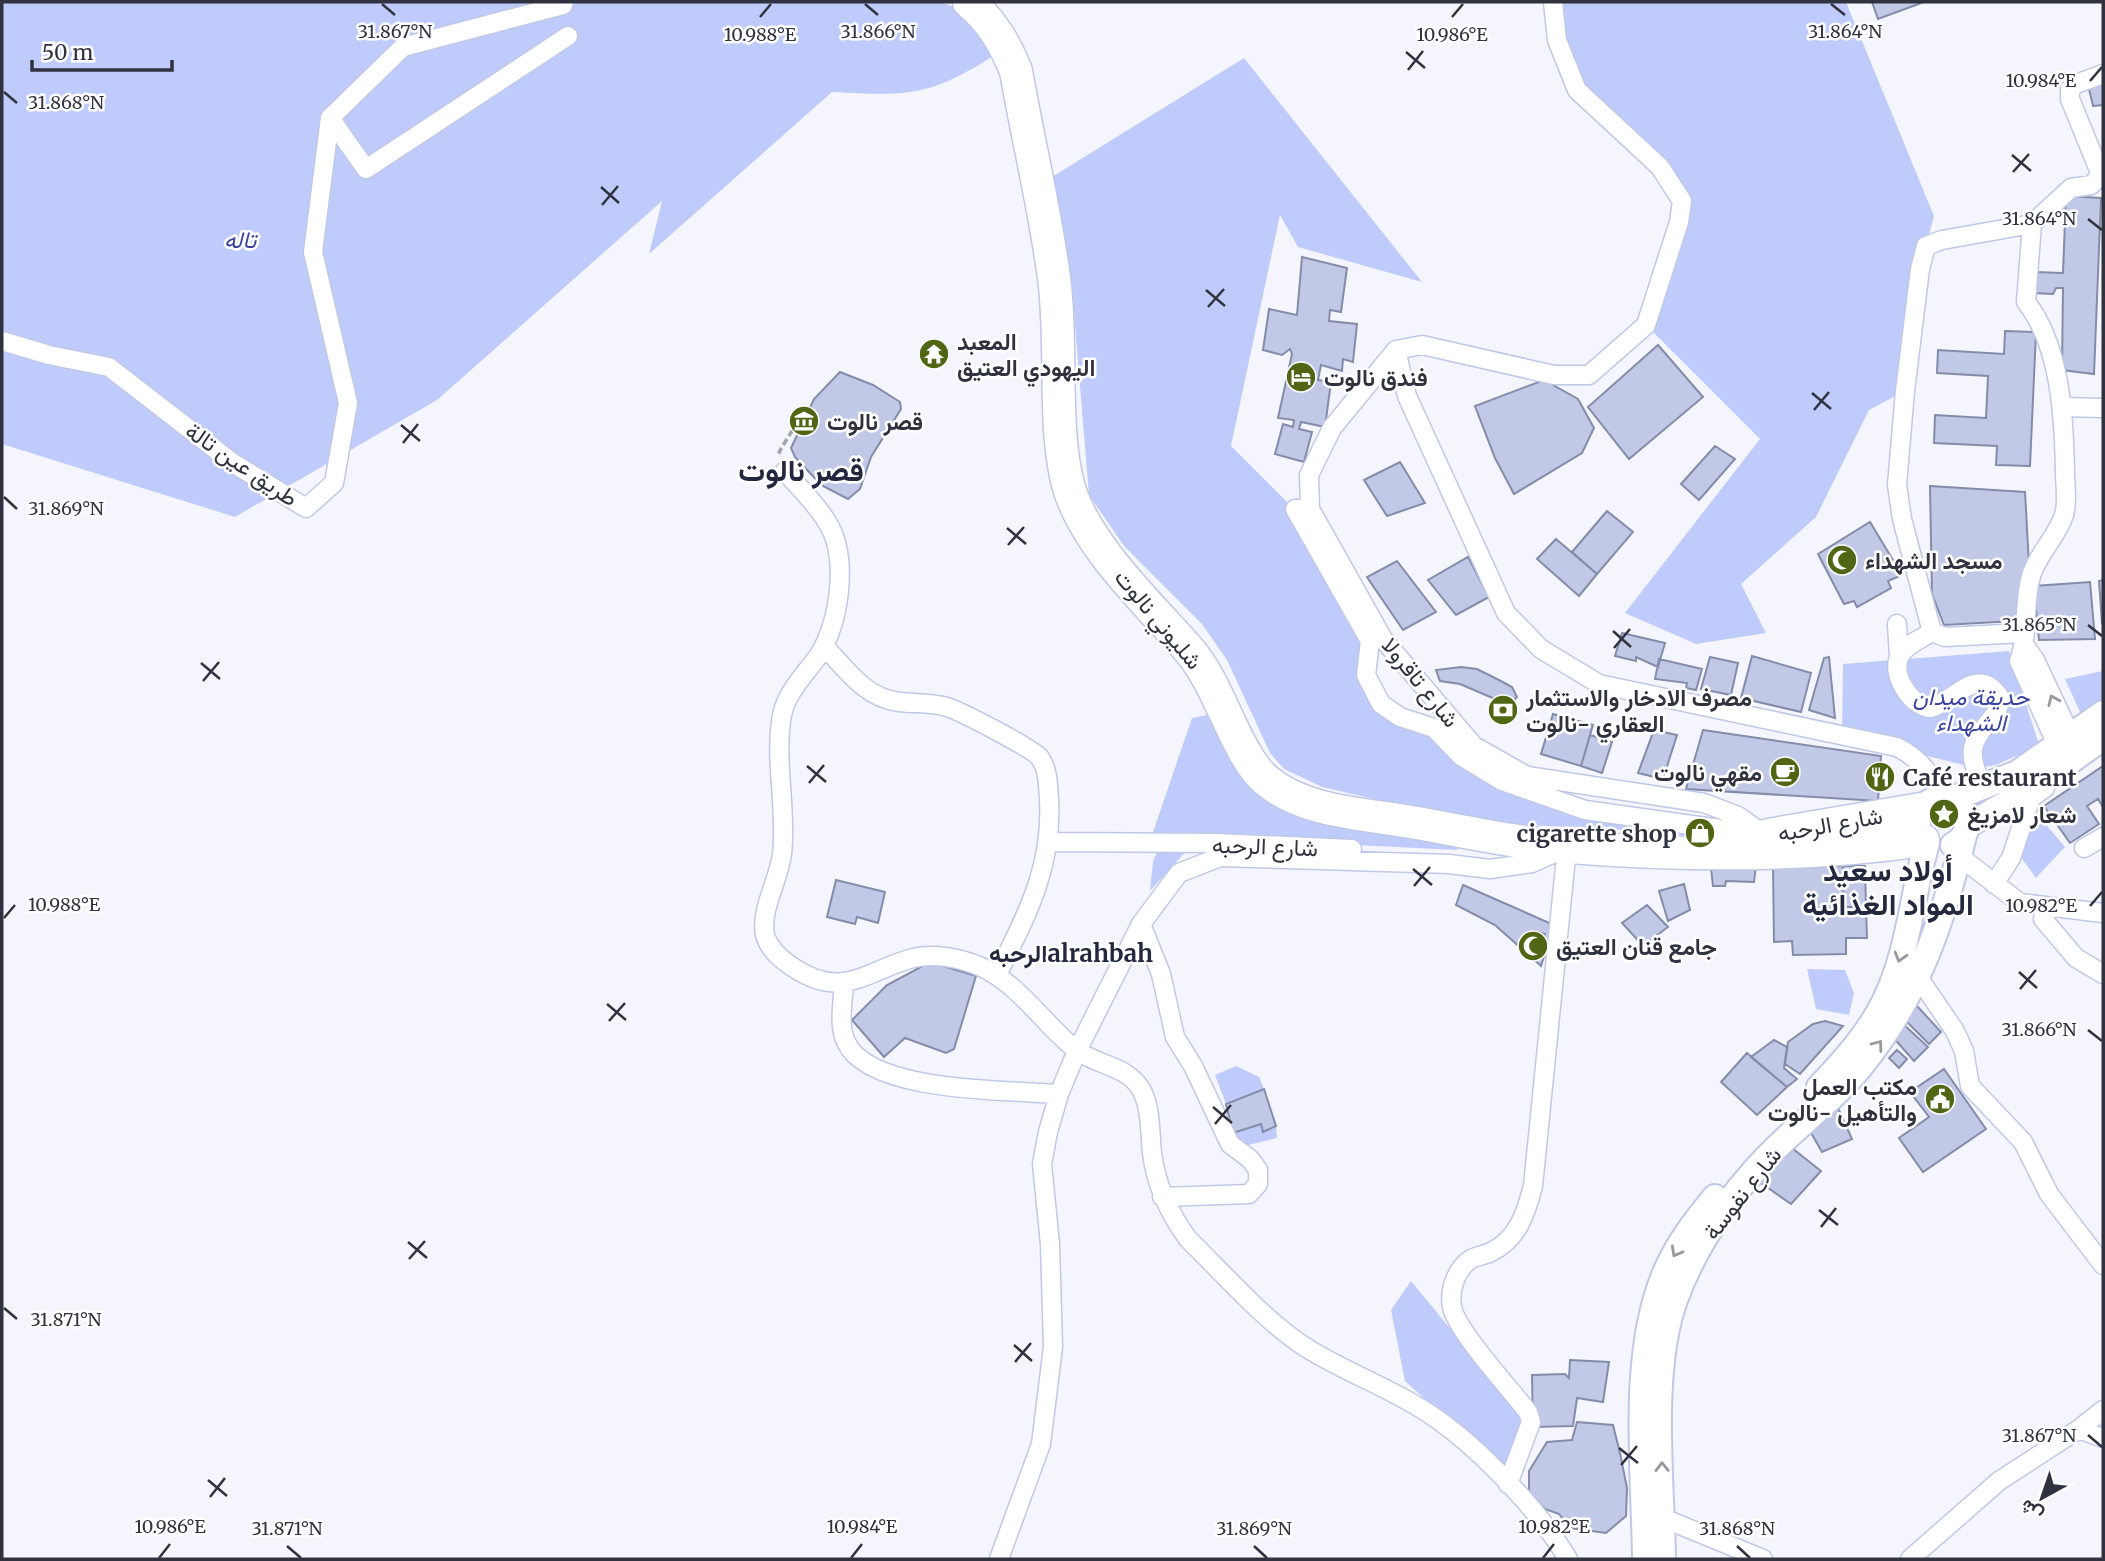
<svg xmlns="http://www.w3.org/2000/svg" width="2105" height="1561" font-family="Merriweather,Vazirmatn,serif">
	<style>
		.green { fill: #bfccfb }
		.building { fill: #c1c9e7; stroke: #858ca9; stroke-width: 2 }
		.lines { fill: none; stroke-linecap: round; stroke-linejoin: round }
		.street-casing { stroke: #c0c8e7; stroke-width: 21 }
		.secondary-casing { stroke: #c0c8e7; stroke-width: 28 }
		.highway-casing { stroke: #c0c8e7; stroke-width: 35 }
		.path { stroke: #a2a4ad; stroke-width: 3.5; stroke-dasharray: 7 3.5; stroke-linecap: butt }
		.street { stroke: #fff; stroke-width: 18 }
		.secondary { stroke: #fff; stroke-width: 24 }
		.highway { stroke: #fff; stroke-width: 32 }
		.oneway { stroke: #98999f }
		.ticks { fill: none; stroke: #30333f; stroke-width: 2.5 }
		.labels { text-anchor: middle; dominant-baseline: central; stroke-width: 5; stroke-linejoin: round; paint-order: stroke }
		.park-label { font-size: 23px; font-style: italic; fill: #3943a3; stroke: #fff }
		.poi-label { font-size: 23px; font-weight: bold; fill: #30333f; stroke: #fff; text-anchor: start }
		.street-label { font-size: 23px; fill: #30333f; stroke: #fff }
		.neighbourhood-label { font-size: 24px; font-weight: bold; fill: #23283f; stroke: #fff }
		.district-label { font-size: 30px; font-weight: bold; fill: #23283f; stroke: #fff }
		.ticks-label { font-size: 18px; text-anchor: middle; fill: #30333f; stroke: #fff; stroke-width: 5; stroke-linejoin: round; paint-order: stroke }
	</style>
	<rect width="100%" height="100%" fill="#f5f6fd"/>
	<path class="green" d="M2,2H941L964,11L993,56C930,97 906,96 832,92L649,254L662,201L437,400L235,517L2,444Z
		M1553,2H1846L1934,216L1926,246L1905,391L1869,410L1816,517L1741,584L1766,633L1696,644L1625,613L1760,439L1646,325L1682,201L1577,90Z
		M1244,58L1422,282L1298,247L1280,215L1231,446L1291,506L1366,648L1371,677L1386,699L1585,810L1733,832L1727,842L1659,832L1512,824L1387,802L1322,787L1284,769L1270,753L1227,660L1202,624L1124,546L1089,495L1072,288L1052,177Z
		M2009,651L2042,754L2034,748L1996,765L1976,768L1842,735L1843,664Z
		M2103,671V711L2086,725L2065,679Z
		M1217,713L1226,747L1239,774L1297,803L1459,835L1457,850L1152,835L1192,718Z
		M2043,821L2065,847L2036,878L2013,846Z
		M1159,847L1189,848L1150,891L1153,861Z
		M1807,969L1845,970L1854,993L1849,1015L1816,1009Z
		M1236,1066L1259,1077L1264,1089L1226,1104L1215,1075Z
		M1261,1124L1264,1132L1276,1126L1277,1138L1240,1147L1233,1133Z
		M1411,1281L1518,1411L1525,1430L1509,1475L1405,1381L1391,1310Z"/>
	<path class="building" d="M1872,2H1924L1878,19Z
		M2103,82V105L2093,106L2088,85Z
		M2066,196L2101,198L2094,374L2062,370L2063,288H2056L2053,294L2034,293L2036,272L2063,273Z
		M1302,257L1347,268L1341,312L1330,310L1329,321L1357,324L1353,362L1343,359L1342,371L1321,365L1318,380L1331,382L1325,427L1301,422L1299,429L1312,432L1304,462L1275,454L1283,424L1293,427L1294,420L1278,418L1292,354L1290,349L1282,355L1263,350L1269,309L1297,315Z
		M2005,331L2036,332L2030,466L1996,465L1997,446L1934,443L1935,415L1986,418L1988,376L1937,373L1938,350L2004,354Z
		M1658,345L1703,397L1629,459L1588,407Z
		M840,372L873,385L900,402L901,409L871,457L860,489L848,499L821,485L795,457L791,448L814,399Z
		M1544,380L1578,399L1594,428L1582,453L1514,494L1495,458L1475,406Z
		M1715,446L1735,459L1699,500L1681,484Z
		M1400,462L1425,503L1387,516L1364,480Z
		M1930,486L2025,492L2032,620L1944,625L1932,594Z
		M1607,511L1633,532L1597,574L1572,552Z
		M1870,522L1902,575L1888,581L1891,588L1857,607L1854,601L1844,604L1818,554Z
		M1556,539L1597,574L1579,596L1537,559Z
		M1468,557L1489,597L1456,615L1428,580Z
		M1397,561L1436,612L1403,630L1367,577Z
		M2103,580V623H2102L2099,581Z
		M2090,582L2095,639L2039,640L2034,586Z
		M1622,633L1665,643L1658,667L1636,657V661L1615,656Z
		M1752,656L1811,673L1801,712L1741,698Z
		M1710,657L1738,663L1731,695L1701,689Z
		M1829,657L1835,718L1809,710L1824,658Z
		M1659,659L1702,669L1696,690L1686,688L1687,683L1655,679Z
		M1461,667L1477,669L1499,680L1512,687L1517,697L1509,705L1460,684L1440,681L1436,670Z
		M1553,714L1593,725L1581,766L1541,754Z
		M1654,730L1677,735L1663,779L1638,773Z
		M1703,730L1881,756L1878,801L1686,789Z
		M1590,735L1612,742L1602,773L1581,766Z
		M2103,766V807L2098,799L2087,806L2099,824L2070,843L2044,806Z
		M1756,866L1754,882L1726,881L1725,886H1713L1711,868Z
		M1843,866H1865L1866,907H1844Z
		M1843,866L1844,907H1866L1867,938H1846V954L1793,955L1792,941L1774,942L1773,867Z
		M836,880L885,892L878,923L857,917L855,924L827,917Z
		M1684,884L1690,910L1668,921L1659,891Z
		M1463,885L1554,925L1541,966L1495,925L1456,905Z
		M1647,905L1668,927L1643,946L1622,923Z
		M1534,931L1545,934L1541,945L1531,941Z
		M930,962L976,976L954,1049L946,1053L905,1038L884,1057L852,1020L887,985Z
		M1917,1006L1941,1032L1929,1044L1906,1021Z
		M1825,1021L1843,1026L1800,1074L1785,1064L1788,1042L1813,1024Z
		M1902,1023L1928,1047L1914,1061L1891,1035Z
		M1774,1040L1787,1047L1784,1068L1797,1079L1787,1087L1751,1057Z
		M1897,1050L1907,1059L1899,1068L1889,1058Z
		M1747,1053L1787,1087L1757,1115L1721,1082Z
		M1944,1069L1986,1129L1923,1172L1899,1138L1929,1117L1910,1092Z
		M1264,1089L1276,1126L1263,1132L1261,1124L1233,1133L1226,1104Z
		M1838,1108L1852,1139L1822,1152L1810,1131Z
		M1787,1144L1821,1171L1791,1204L1758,1181Z
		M1570,1360L1609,1362L1603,1402L1577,1398L1573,1426L1533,1427L1532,1375L1565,1374L1569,1378Z
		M1577,1422L1613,1425L1620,1453L1627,1488L1626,1516L1606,1533L1570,1528L1559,1514L1545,1509L1529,1493V1471L1547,1442L1572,1440Z"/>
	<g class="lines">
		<g class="street-casing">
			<path id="street" d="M564,2L563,5L403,47L330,118L366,169L568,36
				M2032,224L2026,302C2061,346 2064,419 2065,472C2065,485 2068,503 2064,515C2057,537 2038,553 2031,576C2023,604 2029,634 2019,661L2062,756
				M2032,224L2071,188L2091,185L2101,175L2070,99V89L2076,84L2103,74
				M2,341L49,355L109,367L233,463L306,508L334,483L348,403L313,252L330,118
				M1396,350L1332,428L1309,475L1310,509L1383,639L1474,746L1527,776L1704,803L1738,816L1765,835
				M1396,350L1407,396L1506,613L1541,649L1599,684L1897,747C1921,759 1930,774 1943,797
				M1396,350L1422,345L1554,375H1589L1646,325L1679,222L1682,201L1660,167L1577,90L1557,40L1553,2
				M2064,407L2103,408
				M785,471C798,487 816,503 827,522C849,556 840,622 819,655C804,676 784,694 781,721C775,765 787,810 782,854C779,880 760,909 765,935C769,950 782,960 794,968C843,1000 866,971 913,958C934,953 960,958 979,966C1017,982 1043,1023 1075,1049C1096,1066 1130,1065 1143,1093C1151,1111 1150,1134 1152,1153C1156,1186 1169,1213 1188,1239C1223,1273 1262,1318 1302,1345C1337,1368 1378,1383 1415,1405C1468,1435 1537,1507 1568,1559
				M1310,509H1295L1370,641L1366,675L1381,704L1400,717L1434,728L1461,756L1502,781L1585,810L1763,835
				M1897,624L1899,657
				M1932,632C1923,638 1907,644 1901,654C1888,671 1911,708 1931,708C1954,701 1977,665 1999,696C2003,717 1976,727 1973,749C1971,761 1978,775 1981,787
				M2023,633L1945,637L1932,632L1902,519L1897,485L1905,391L1920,269L1926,246L1942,240L2032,224
				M824,646C846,669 865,698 899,702C915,704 932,702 947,707C960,711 1034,749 1040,758C1048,769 1048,785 1049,799C1053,868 1026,916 997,975
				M2025,646L2035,660L2075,745
				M1049,842L1216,843L1352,849
				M2084,848L2103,837
				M1959,856L2020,903L2103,913
				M1994,884L2011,858L2031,798L2045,788
				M2046,906L2043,919L2076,958L2103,974
				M1141,924L1161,974L1175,1037L1193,1066L1230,1144L1250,1159L1258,1170V1184L1249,1194L1162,1197
				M1918,977L1955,1031L1964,1051L1970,1086L2023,1142L2049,1194L2103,1265
				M844,983C843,1002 838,1025 846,1042C869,1093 1008,1090 1059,1094
				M2079,1429L2103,1438
				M1508,1484L1531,1422L1528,1412C1511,1390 1456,1330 1452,1307C1449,1290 1456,1269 1471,1259C1477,1256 1485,1255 1491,1252C1518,1239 1526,1213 1533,1186L1567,847
				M1663,1518L1763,1559
				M999,1559L1041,1444L1053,1347L1050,1244L1042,1164L1048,1132L1059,1094L1077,1051L1141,924L1179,873L1220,857L1449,864L1490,869L1532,863L1561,850
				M1910,1559L1999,1481L2079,1429L2103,1410"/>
		</g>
		<g class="secondary-casing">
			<path id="secondary" d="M1952,799C1969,811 1974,834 1953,845
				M1918,826C1915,805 1933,796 1952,799L2017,773L2103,713
				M1967,826L2034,787L2103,738
				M1819,1087C1843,1062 1870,1032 1885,1000C1909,951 1912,894 1927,843
				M1645,1559C1644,1471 1630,1355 1665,1273C1677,1244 1696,1220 1715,1197
				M1663,1559C1662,1482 1649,1372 1675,1300C1694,1248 1727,1199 1766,1158C1796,1126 1834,1100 1861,1066C1918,996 1942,923 1964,836"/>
		</g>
		<g class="highway-casing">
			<path id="highway" d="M969,2C992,21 1005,44 1016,71C1028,140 1045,209 1054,278C1063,342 1052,429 1069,488C1087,547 1149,604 1189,650C1220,685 1236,755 1266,780C1303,812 1365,814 1411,822C1463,831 1516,843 1569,847C1685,856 1808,857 1923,840
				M1768,835L1921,809"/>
		</g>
		<path class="path" d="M781,453L779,452L803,413L812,407"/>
		<use href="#street" class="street"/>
		<use href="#secondary" class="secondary"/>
		<use href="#highway" class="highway"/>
	</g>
	<defs><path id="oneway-chevron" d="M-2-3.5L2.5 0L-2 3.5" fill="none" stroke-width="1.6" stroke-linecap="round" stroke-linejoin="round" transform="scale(1.75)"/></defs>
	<g class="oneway">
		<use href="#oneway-chevron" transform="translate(2053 700) rotate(-114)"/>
		<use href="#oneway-chevron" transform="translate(1900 957) rotate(106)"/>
		<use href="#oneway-chevron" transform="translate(1878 1045) rotate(-53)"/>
		<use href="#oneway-chevron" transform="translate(1676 1252) rotate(119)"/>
		<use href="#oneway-chevron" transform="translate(1662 1467) rotate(-91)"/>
	</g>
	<path class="ticks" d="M382,4L395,15M865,4L878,15M1831,4L1845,15M760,17L771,4M1452,17L1463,4M1406,52L1425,68M1408,70L1423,51M2090,81L2102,67M4,92L17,103M2012,155L2031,171M2013,172L2029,154M601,187L619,203M602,205L618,186M2088,219L2102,230M1206,290L1225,306M1208,307L1224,289M1812,393L1831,409M1814,410L1829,392M401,425L420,441M403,443L418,424M4,497L17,509M1007,528L1026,544M1008,545L1024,527M2088,625L2102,636M1613,631L1631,647M1614,648L1630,629M201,663L220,679M203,681L219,662M807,766L826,782M809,783L824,765M1413,869L1432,885M1414,886L1430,867M2090,906L2102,892M4,918L15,905M2019,972L2037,988M2020,989L2036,970M607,1004L626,1020M609,1021L625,1003M2088,1030L2102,1041M1213,1107L1232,1123M1215,1124L1231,1105M1819,1210L1838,1225M1821,1227L1836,1208M408,1242L427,1258M409,1259L425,1241M4,1308L17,1319M1014,1345L1032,1361M1015,1362L1031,1343M2088,1435L2102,1447M1619,1448L1638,1463M1621,1465L1637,1446M208,1480L227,1496M210,1497L225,1478M287,1546L301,1558M1254,1546L1267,1558M1737,1546L1750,1558M159,1558L170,1544M851,1558L862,1544M1543,1558L1554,1544"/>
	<defs>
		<g id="temple-disc" transform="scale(1.575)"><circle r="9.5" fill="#516614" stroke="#fff"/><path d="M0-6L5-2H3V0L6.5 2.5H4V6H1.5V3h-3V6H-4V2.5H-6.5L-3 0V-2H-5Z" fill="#fff"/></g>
		<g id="hotel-disc" transform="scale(1.575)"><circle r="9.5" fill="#516614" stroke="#fff"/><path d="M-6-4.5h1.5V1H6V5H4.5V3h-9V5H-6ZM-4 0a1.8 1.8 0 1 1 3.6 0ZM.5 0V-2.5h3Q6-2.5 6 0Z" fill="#fff"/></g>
		<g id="museum-disc" transform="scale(1.575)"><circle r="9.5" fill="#516614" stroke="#fff"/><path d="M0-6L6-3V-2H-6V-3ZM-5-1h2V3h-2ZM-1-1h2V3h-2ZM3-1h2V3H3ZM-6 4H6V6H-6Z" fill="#fff"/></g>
		<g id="mosque-disc" transform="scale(1.575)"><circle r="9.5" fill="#516614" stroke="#fff"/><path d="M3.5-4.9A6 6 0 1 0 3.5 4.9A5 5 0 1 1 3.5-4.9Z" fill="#fff"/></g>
		<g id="bank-disc" transform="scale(1.575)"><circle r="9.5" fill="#516614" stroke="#fff"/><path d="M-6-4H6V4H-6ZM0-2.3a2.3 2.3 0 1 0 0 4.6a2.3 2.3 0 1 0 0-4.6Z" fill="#fff"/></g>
		<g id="cafe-disc" transform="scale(1.575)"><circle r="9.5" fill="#516614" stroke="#fff"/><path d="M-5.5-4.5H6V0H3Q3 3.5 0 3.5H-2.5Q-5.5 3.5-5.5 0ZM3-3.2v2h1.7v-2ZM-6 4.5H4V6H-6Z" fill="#fff"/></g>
		<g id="restaurant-disc" transform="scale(1.575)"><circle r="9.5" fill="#516614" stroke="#fff"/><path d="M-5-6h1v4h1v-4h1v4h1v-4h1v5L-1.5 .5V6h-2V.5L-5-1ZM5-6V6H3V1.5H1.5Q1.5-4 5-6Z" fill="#fff"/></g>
		<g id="sight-disc" transform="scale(1.575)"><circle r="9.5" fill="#516614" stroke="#fff"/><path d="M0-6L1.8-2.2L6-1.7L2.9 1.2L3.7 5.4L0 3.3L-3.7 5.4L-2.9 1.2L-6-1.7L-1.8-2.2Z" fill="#fff"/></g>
		<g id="shop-disc" transform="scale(1.575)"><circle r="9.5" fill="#516614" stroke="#fff"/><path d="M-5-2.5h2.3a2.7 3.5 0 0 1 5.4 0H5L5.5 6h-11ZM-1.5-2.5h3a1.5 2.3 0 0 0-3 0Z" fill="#fff"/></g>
		<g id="civic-disc" transform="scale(1.575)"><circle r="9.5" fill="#516614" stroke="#fff"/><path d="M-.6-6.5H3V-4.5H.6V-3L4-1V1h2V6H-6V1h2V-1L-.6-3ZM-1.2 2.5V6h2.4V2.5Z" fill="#fff"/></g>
	</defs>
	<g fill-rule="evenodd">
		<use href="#temple-disc" x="934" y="354"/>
		<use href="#hotel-disc" x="1301" y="377"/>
		<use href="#museum-disc" x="804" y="421"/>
		<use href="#mosque-disc" x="1842" y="560"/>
		<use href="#bank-disc" x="1503" y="710"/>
		<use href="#cafe-disc" x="1785" y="772"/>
		<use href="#restaurant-disc" x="1880" y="777"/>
		<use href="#sight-disc" x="1944" y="814"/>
		<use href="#shop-disc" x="1700" y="833"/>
		<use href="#mosque-disc" x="1533" y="946"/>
		<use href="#civic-disc" x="1940" y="1099"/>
	</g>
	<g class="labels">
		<g class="park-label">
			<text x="240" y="239">تاله</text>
			<text x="1971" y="696">حديقة ميدان<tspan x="1971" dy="26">الشهداء</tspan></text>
		</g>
		<g class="poi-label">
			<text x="957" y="341">المعبد<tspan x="957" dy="26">اليهودي العتيق</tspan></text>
			<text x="1324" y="377">فندق نالوت</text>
			<text x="827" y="421">قصر نالوت</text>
			<text x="1865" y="560">مسجد الشهداء</text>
			<text x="1526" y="697">مصرف الادخار والاستثمار<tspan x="1526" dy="26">العقاري -نالوت</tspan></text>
			<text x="1762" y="772" text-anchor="end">مقهي نالوت</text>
			<text x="1903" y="777">Café restaurant</text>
			<text x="1967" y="814">شعار لامزيغ</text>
			<text x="1677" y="833" text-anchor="end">cigarette shop</text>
			<text x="1556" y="946">جامع قنان العتيق</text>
			<text x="1917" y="1086" text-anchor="end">مكتب العمل<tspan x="1917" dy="26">والتأهيل -نالوت</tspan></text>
		</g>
		<g class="street-label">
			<text transform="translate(242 464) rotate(34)">طريق عين تالة</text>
			<text transform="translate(1159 619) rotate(50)">شليوني نالوت</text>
			<text transform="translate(1421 682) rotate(51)">شارع تاقرولا</text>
			<text transform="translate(1830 824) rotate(-10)">شارع الرحبه</text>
			<text transform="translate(1265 846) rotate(2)">شارع الرحبه</text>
			<text transform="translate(1742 1193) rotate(-52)">شارع نفوسة</text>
		</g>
		<g class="neighbourhood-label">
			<text x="1071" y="953">الرحبهalrahbah</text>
		</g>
		<g class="district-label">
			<text x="801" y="470">قصر نالوت</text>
			<text x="1888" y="870">أولاد سعيد<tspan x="1888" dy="34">المواد الغذائية</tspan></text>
		</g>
	</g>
	<g class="ticks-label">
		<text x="1845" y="38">31.864°N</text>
		<text x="395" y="38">31.867°N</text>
		<text x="878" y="38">31.866°N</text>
		<text x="760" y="41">10.988°E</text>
		<text x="1452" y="41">10.986°E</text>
		<text x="2041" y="87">10.984°E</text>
		<text x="66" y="109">31.868°N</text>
		<text x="2039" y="225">31.864°N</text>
		<text x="66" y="515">31.869°N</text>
		<text x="2039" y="631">31.865°N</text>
		<text x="64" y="911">10.988°E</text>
		<text x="2041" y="912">10.982°E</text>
		<text x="2039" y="1036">31.866°N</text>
		<text x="66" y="1326">31.871°N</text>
		<text x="2039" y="1442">31.867°N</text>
		<text x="170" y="1533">10.986°E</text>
		<text x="862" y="1533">10.984°E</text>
		<text x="1554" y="1533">10.982°E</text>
		<text x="287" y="1535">31.871°N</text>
		<text x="1254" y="1535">31.869°N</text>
		<text x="1737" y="1535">31.868°N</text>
	</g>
	<rect width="2105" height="1561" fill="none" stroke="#30333f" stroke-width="7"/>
	<g transform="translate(2042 1498) rotate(220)" stroke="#ffffff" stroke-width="5" paint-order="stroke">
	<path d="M0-5L12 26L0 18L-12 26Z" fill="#30333f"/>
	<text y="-10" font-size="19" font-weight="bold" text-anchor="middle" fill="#30333f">ش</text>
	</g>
	<path d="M32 60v10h140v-10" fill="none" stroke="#30333f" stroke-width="3.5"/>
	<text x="42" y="60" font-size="21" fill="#30333f" stroke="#ffffff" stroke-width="5" paint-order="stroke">50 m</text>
</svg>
